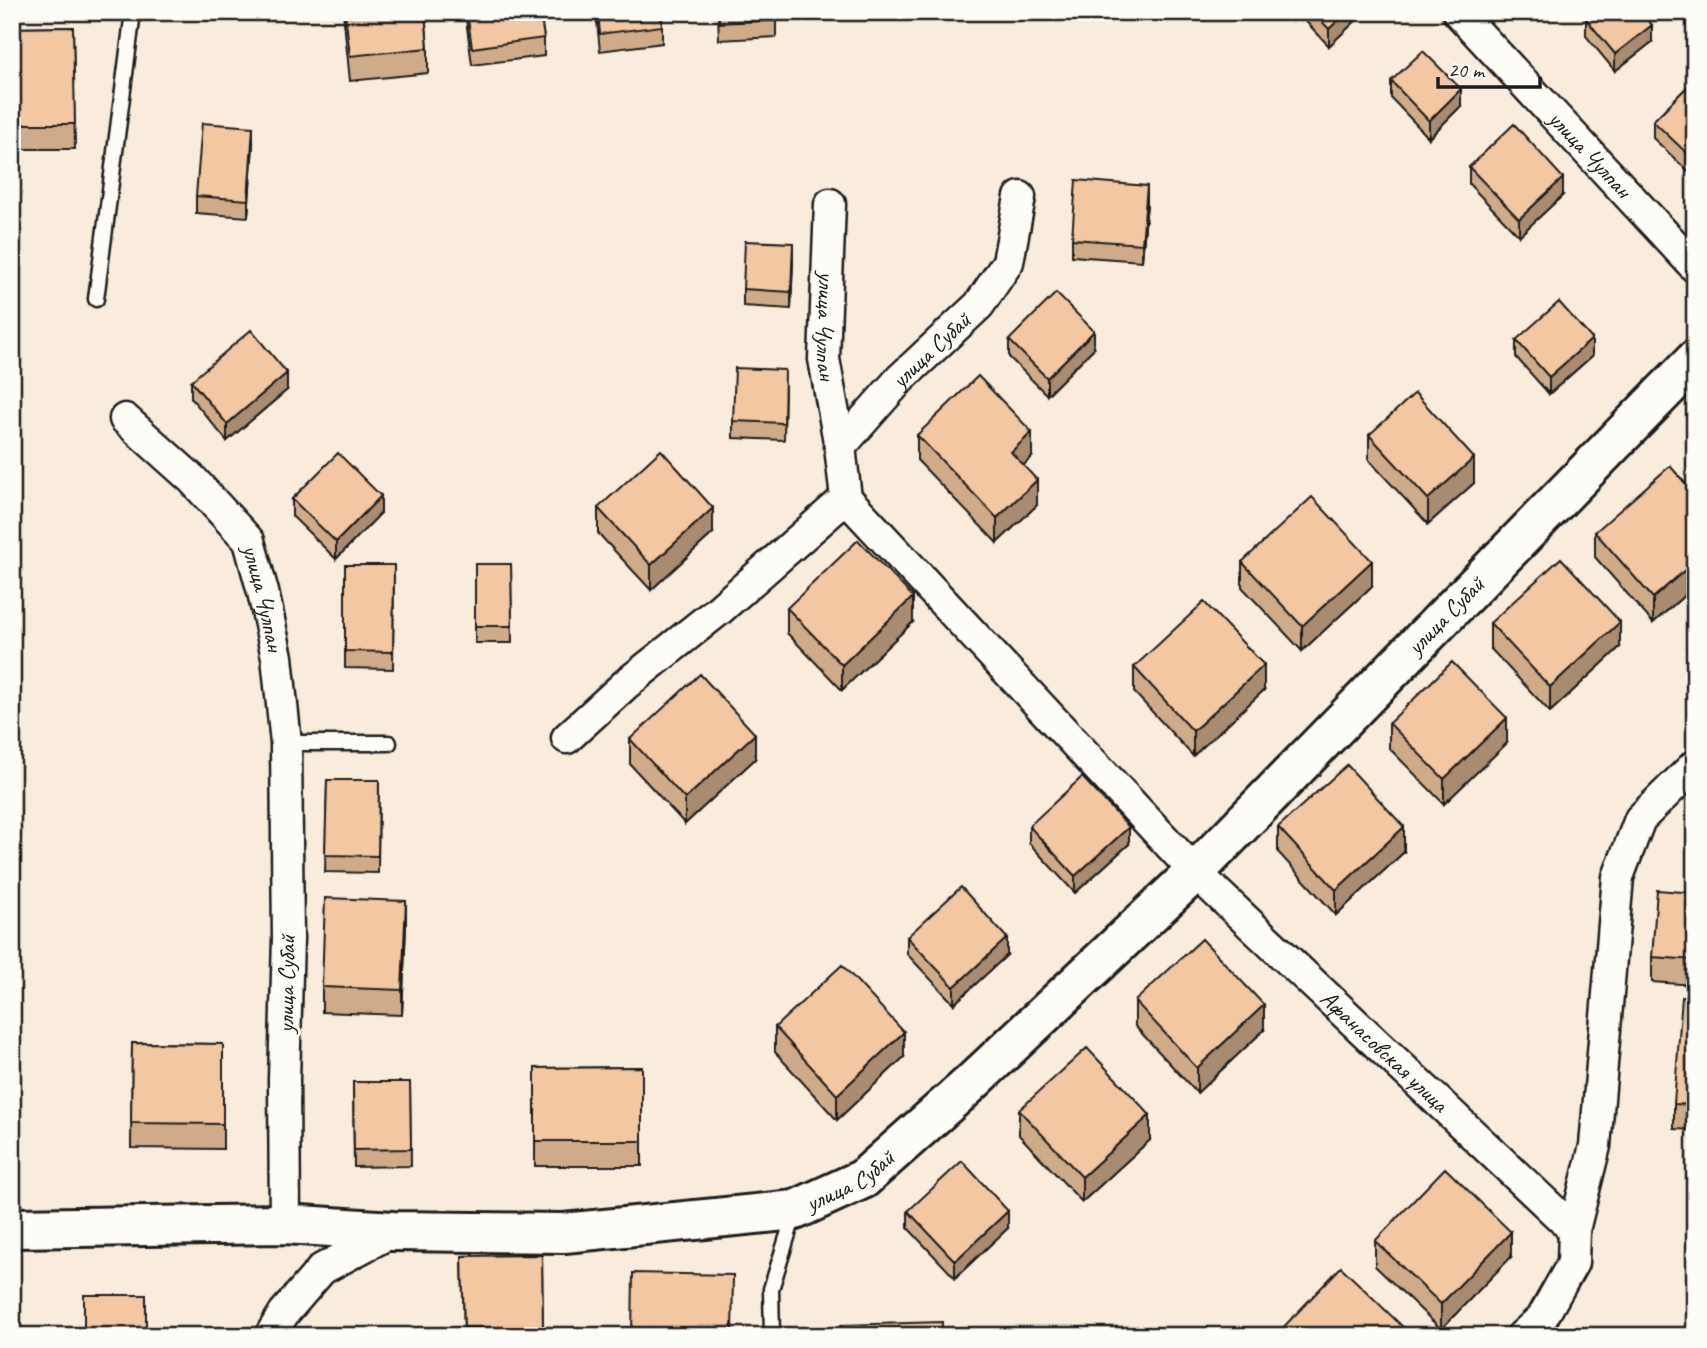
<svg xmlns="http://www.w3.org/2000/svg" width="1707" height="1348" font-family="Caveat,sans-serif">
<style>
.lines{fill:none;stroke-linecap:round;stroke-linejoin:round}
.lane-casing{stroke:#1c1c1c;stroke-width:19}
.street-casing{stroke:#1c1c1c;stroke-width:35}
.secondary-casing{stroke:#1c1c1c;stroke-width:44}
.lane{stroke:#fdfcf7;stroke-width:14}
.street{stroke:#fdfcf7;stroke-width:30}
.secondary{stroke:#fdfcf7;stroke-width:38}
.wall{fill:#d0ab8a;stroke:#1c1c1c;stroke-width:2}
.shaded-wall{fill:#a98b71;stroke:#1c1c1c;stroke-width:2}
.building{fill:#f2c7a1;stroke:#1c1c1c;stroke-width:2}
.labels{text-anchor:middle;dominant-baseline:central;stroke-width:6;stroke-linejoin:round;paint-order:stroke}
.street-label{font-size:24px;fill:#1c1c1c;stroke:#fdfcf7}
</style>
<rect width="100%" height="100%" fill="#faecdd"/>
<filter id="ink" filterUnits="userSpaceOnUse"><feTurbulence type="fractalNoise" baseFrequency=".0143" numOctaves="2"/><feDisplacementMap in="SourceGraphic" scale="14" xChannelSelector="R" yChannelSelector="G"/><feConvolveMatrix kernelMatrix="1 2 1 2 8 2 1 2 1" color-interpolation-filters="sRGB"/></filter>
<g filter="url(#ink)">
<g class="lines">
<defs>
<path id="lane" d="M96,299L133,12
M286,743H389
M772,1336L771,1289L795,1212"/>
<g id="street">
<path id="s1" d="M1458,12L1695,267"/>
<path id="s2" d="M830,204L824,359L840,447L846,498L1195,872L1574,1230L1595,1146L1618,877L1640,819L1695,765"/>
<path id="s3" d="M125,419L192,479L249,541L263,592L277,657L286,743L288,939L284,1079L285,1224"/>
<path id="s4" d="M840,447L900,379L979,305L1008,262L1020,197"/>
<path d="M567,738L626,684L719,610L846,498"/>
<path d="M270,1336L284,1313L322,1269L393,1231"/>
<path d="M1522,1336L1542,1318L1573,1263L1574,1230"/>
</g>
<g id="secondary">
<path id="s5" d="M12,1228L285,1224L393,1231L564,1233L795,1210L863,1179L969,1085L1195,872L1695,360"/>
</g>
</defs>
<!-- lane casing -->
<use href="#lane" class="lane-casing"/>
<!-- street casing -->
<use href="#street" class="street-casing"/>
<!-- secondary casing -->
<use href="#secondary" class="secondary-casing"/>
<!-- lane -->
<use href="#lane" class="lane"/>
<!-- street -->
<use href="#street" class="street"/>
<!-- secondary -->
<use href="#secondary" class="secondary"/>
</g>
<!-- wall -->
<path class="wall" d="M343,12H425L428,48V73L350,81Z
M465,12H540L544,38V56L472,65Z
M596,12H661L662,26V43L600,51Z
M718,12H776V37L719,40Z
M1297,12H1365L1329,46Z
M1586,19L1652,42L1615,71L1586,36Z
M73,27L75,149H12V28Z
M1695,79V178L1653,138V121Z
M1391,81L1461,106L1429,138L1391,98Z
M253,144L248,217L196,213V196Z
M1469,167L1563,195L1519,236L1469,184Z
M1147,203L1142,261L1072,256V239Z
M793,260L791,309L743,306V289Z
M1009,340L1094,348L1047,395L1009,357Z
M1516,340L1592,356L1549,394L1516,357Z
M191,381L287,390L227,441L191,398Z
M785,387L784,440L733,438V421Z
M917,435L1032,457L1023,465L1037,505L997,543L917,460Z
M1369,435L1474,483L1428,524L1369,460Z
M1695,494V586L1653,623L1595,557V532Z
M292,499L381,513L336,559L292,516Z
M598,508L713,533L651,590L598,533Z
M1242,562L1372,586L1302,651L1242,587Z
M475,564H511L512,643H475Z
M345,565H394L393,669L345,668Z
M787,608L913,622L842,690L787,633Z
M1490,623L1620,647L1550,712L1490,648Z
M1134,667L1264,690L1193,756L1134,692Z
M1389,723L1507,743L1444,804L1389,748Z
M630,739L755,759L685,824L630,764Z
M327,780H379L378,873L325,872Z
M1029,826L1129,844L1075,893L1029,843Z
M1278,827L1404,852L1336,915L1278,852Z
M1695,893V985L1652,982V957Z
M406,926L402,1015L322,1012V987Z
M907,937L1007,955L954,1004L907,954Z
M1695,998V1130L1674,1129V1104Z
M1135,1001L1264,1030L1197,1093L1135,1026Z
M775,1027L904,1057L837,1120L775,1052Z
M132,1043L223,1044V1149L131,1148Z
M642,1067V1166H535V1068Z
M353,1082H410L411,1166L354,1167Z
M1019,1110L1150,1140L1082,1202L1019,1135Z
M908,1211L1008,1228L955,1278L908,1228Z
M1375,1241L1511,1257L1441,1329L1375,1266Z
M542,1255L543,1336H464L462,1256Z"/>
<!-- shaded-wall -->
<path class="shaded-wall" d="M1347,12H1365L1329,46V29Z
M1652,25V42L1615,71V54Z
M1461,89V106L1429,138V121Z
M253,127V144L248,217V200Z
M1563,178V195L1519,236V219Z
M1147,186V203L1142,261V244Z
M793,243V260L791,309V292Z
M1094,331V348L1047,395V378Z
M1592,339V356L1549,394V377Z
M287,373V390L227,441V424Z
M1032,432V457L1011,477V452Z
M1474,458V483L1428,524V499Z
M1037,480V505L997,543V518Z
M381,496V513L336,559V542Z
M713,508V533L651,590V565Z
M1372,561V586L1302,651V626Z
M1695,561V586L1653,623V598Z
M913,597V622L842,690V665Z
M1620,622V647L1550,712V687Z
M1264,665V690L1193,756V731Z
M1507,718V743L1444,804V779Z
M755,734V759L685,824V799Z
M1129,827V844L1075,893V876Z
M1404,827V852L1336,915V890Z
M406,901V926L402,1015V990Z
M1007,938V955L954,1004V987Z
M1264,1005V1030L1197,1093V1068Z
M904,1032V1057L837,1120V1095Z
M1150,1115V1140L1082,1202V1177Z
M1008,1211V1228L955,1278V1261Z
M1511,1232V1257L1441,1329V1304Z
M1404,1328V1336H1397Z"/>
<!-- building -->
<path class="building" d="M345,12H425L428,48L350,56Z
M467,12H540L544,38L472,48Z
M598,12H661L662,26L600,34Z
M719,12H776V20L719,23Z
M1313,12H1347L1329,29Z
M1595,12H1641L1652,25L1615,54L1586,19Z
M73,27L75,124H12V28Z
M1423,51L1461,89L1429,121L1391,81Z
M1695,79V161L1653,121Z
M202,123L253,127L248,200L196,196Z
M1514,124L1563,178L1519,219L1469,167Z
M1076,180L1147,186L1142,244L1072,239Z
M745,241L793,243L791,292L743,289Z
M1056,293L1094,331L1047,378L1009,340Z
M1559,302L1592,339L1549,377L1516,340Z
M251,330L287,373L227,424L191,381Z
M735,368L785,370L784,423L733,421Z
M978,376L1032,432L1011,452L1037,480L997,518L917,435Z
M1415,393L1474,458L1428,499L1369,435Z
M661,450L713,508L651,565L598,508Z
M338,453L381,496L336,542L292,499Z
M1670,466L1695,494V561L1653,598L1595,532Z
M1312,497L1372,561L1302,626L1242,562Z
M858,540L913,597L842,665L787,608Z
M1561,558L1620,622L1550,687L1490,623Z
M475,564H511L512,626H475Z
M345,565H394L393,652L345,651Z
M1204,602L1264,665L1193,731L1134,667Z
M1452,662L1507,718L1444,779L1389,723Z
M700,674L755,734L685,799L630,739Z
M1347,765L1404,827L1336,890L1278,827Z
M1082,777L1129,827L1075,876L1029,826Z
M327,780H379L378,856L325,855Z
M961,887L1007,938L954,987L907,937Z
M1657,890L1695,893V960L1652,957Z
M325,898L406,901L402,990L322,987Z
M1202,939L1264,1005L1197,1068L1135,1001Z
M842,965L904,1032L837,1095L775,1027Z
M1682,997L1695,998V1105L1674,1104Z
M132,1043L223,1044V1124L131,1123Z
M1087,1048L1150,1115L1082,1177L1019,1110Z
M642,1067V1141H535V1068Z
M353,1082H410L411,1149L354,1150Z
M962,1161L1008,1211L955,1261L908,1211Z
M1445,1168L1511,1232L1441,1304L1375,1241Z
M542,1255L543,1327L464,1328L462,1256Z
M1341,1267L1404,1328L1397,1336H1275Z
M633,1273L733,1275L732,1336H632Z
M84,1295H146V1336H84Z
M942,1322V1336H841V1325Z
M1695,1328V1336H1687Z"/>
</g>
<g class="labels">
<!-- street labels -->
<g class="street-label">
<text stroke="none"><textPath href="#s1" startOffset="194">улица Чулпан</textPath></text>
<text stroke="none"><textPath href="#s2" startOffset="122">улица Чулпан</textPath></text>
<text stroke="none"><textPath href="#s4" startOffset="133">улица Субай</textPath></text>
<text stroke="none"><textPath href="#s3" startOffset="233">улица Чулпан</textPath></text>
<text stroke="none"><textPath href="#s5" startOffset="1670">улица Субай</textPath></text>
<text transform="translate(286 984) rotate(-89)">улица Субай</text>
<text stroke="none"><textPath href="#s2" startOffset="1068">Афанасовская улица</textPath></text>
<text stroke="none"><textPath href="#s5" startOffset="847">улица Субай</textPath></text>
</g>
</g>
<!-- margin -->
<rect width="1707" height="1348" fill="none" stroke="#fdfcf7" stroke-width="42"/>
<rect x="21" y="21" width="1665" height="1306" fill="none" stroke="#1c1c1c" stroke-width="2.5" filter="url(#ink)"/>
<!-- scale -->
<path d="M1438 77v10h102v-10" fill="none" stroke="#1c1c1c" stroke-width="3.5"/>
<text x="1448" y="77" font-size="21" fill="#1c1c1c" stroke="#fdfcf7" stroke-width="5" paint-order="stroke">20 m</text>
</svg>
